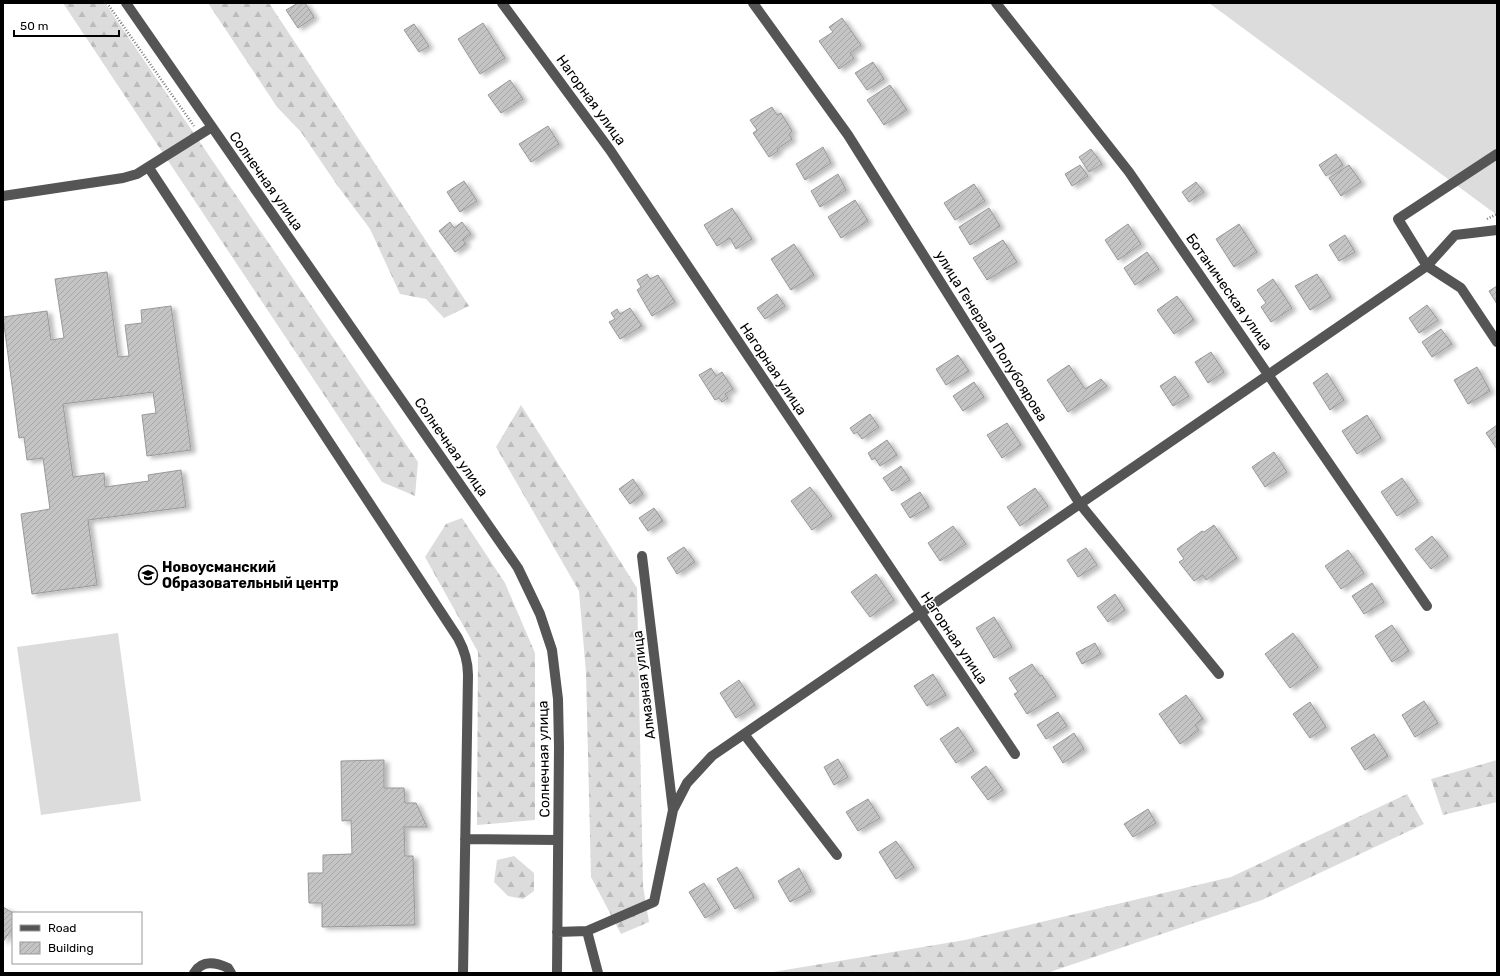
<svg xmlns="http://www.w3.org/2000/svg" width="1500" height="976" font-family="Rubik,sans-serif">
<style>
.grass{fill:#dcdcdc}
.forest{fill:url(#forest-firs)}
.building{fill:url(#building-hatch);stroke:#999;filter:url(#shadow)}
.lines{fill:none;stroke-linecap:round;stroke-linejoin:round}
.path{stroke:#777;stroke-width:2.5;stroke-dasharray:1 2;stroke-linecap:butt}
.minor{stroke:#555;stroke-width:10}
.labels{text-anchor:middle;dominant-baseline:central;stroke-width:3;stroke-linejoin:round;paint-order:stroke}
.street-label{font-size:14px;fill:#000;stroke:#fff}
.poi-label{font-size:14px;font-weight:bold;fill:#000;stroke:#fff;text-anchor:start}
</style>
<defs>
<pattern id="forest-firs" width="22" height="20" patternUnits="userSpaceOnUse"><rect width="22" height="20" fill="#dcdcdc"/><path d="M5 1l3.5 6h-7zM16 11l3.5 6h-7z" fill="#bbb"/></pattern>
<pattern id="building-hatch" width="6" height="6" patternUnits="userSpaceOnUse"><rect width="6" height="6" fill="#c4c4c4"/><path d="M-1 1l2-2M0 6l6-6M5 7l2-2" fill="none" stroke="#a7a7a7"/></pattern>
<filter id="shadow"><feDropShadow dx="4.5" dy="2.5" stdDeviation="2" flood-color="#0004"/></filter>
</defs>
<rect width="100%" height="100%" fill="#fff"/>
<!-- grass -->
<path class="grass" d="M1209,3H1497V215Z
M118,633L141,801L41,815L17,647Z"/>
<!-- forest -->
<path class="forest" d="M63,3H105L418,462L415,496L382,482Z
M208,3H269L469,306L444,318L426,299L400,294L370,229L337,185L301,132L277,107Z
M521,405L637,588L643,886L649,922L621,934L591,877L586,673L579,591L496,447Z
M462,518L505,583L535,653V820L477,825L478,652L425,557L446,524Z
M1497,760V802L1443,815L1431,779Z
M1407,794L1424,824L1262,900L1047,973H767L965,940L1231,877Z
M514,856L534,873V891L523,899L508,896L494,882L497,860Z"/>
<!-- building -->
<path class="building" d="M298,3H305L314,17L298,28L286,10Z
M842,18L861,45L850,53L854,58L839,69L819,41L833,32L829,27Z
M483,23L505,58L480,74L458,39Z
M414,24L429,46L419,52L404,30Z
M873,62L884,79L867,90L855,73Z
M510,80L523,99L501,113L488,95Z
M890,85L907,110L884,125L867,100Z
M772,107L777,115L781,113L792,131L789,134L792,139L777,149L778,151L769,157L753,133L757,130L750,120Z
M548,126L559,144L531,162L519,144Z
M823,147L831,163L805,180L796,164Z
M1091,149L1102,164L1089,172L1079,157Z
M1336,154L1343,165L1326,176L1319,165Z
M1080,165L1088,176L1072,186L1065,174Z
M1349,165L1361,182L1341,196L1329,178Z
M838,174L846,190L820,207L811,191Z
M464,181L477,201L460,212L447,192Z
M1196,182L1204,192L1189,202L1182,192Z
M974,184L985,201L955,220L944,203Z
M855,200L868,221L841,238L828,217Z
M732,208L752,239L736,249L730,238L717,246L704,225Z
M989,208L1000,226L970,245L959,227Z
M450,222L454,228L462,222L471,234L463,240L466,244L455,252L439,231Z
M1128,224L1141,244L1118,260L1105,240Z
M1239,224L1257,252L1234,267L1216,239Z
M1345,235L1355,252L1339,261L1329,245Z
M1003,240L1017,262L987,280L973,258Z
M794,244L814,275L791,290L771,259Z
M1147,252L1159,269L1135,285L1124,268Z
M107,272L118,357L129,356L125,325L142,323L141,310L171,306L191,450L147,456L142,415L156,413L153,392L63,404L73,477L104,473L105,487L149,481L148,475L181,470L186,507L88,520L97,585L32,594L21,514L50,509L43,458L27,460L24,437L19,438L3,317L47,311L51,340L64,338L55,279Z
M647,274L650,279L658,275L675,302L652,316L637,290L641,287L637,280Z
M1317,274L1331,297L1310,310L1295,286Z
M1273,279L1292,308L1271,322L1261,307L1266,303L1257,290Z
M1497,286V304L1489,291Z
M777,294L785,306L765,319L757,308Z
M1177,296L1194,320L1174,334L1157,310Z
M1427,305L1438,320L1419,333L1409,318Z
M630,308L642,326L620,339L609,322L615,319L611,313L617,309L620,314Z
M1441,329L1452,344L1432,357L1422,342Z
M1211,352L1224,372L1208,383L1195,362Z
M958,355L969,371L946,385L936,369Z
M1069,365L1085,389L1101,379L1107,386L1068,412L1047,380Z
M1477,367L1490,391L1468,404L1454,380Z
M711,368L716,376L722,372L733,389L725,394L728,398L722,402L719,398L715,400L699,375Z
M1327,373L1344,400L1330,410L1313,383Z
M1175,376L1189,396L1173,406L1160,386Z
M974,382L984,397L963,411L953,396Z
M870,414L879,427L862,439L857,432L854,434L850,428Z
M1367,415L1381,438L1357,454L1342,431Z
M1007,423L1021,445L1002,458L987,435Z
M1497,425V449L1486,433Z
M887,440L897,455L880,466L875,458L872,460L868,453Z
M1274,452L1287,472L1265,487L1252,467Z
M901,466L910,480L892,491L883,478Z
M1402,478L1418,502L1397,516L1381,492Z
M633,479L643,494L630,504L619,489Z
M810,487L832,516L812,530L791,501Z
M1035,488L1048,506L1020,526L1007,507Z
M920,492L929,507L910,518L901,504Z
M654,508L663,521L648,531L639,518Z
M1214,525L1237,558L1206,580L1203,575L1194,581L1179,562L1184,559L1177,549L1202,531L1204,532Z
M953,526L966,544L940,561L928,543Z
M1432,536L1448,556L1431,569L1415,549Z
M684,547L695,562L677,574L667,558Z
M1086,548L1097,565L1078,577L1067,560Z
M1348,550L1364,573L1341,589L1325,566Z
M876,574L894,600L870,617L851,592Z
M1372,583L1384,602L1364,614L1352,596Z
M1115,594L1125,610L1108,622L1097,607Z
M994,617L1012,647L994,658L976,628Z
M1392,625L1409,651L1392,662L1375,636Z
M1293,633L1318,667L1290,688L1265,654Z
M1095,643L1101,654L1082,664L1076,653Z
M1032,664L1040,676L1042,675L1056,696L1027,714L1014,694L1018,692L1009,678Z
M933,674L946,695L927,706L914,686Z
M739,680L755,705L736,718L720,693Z
M1186,695L1203,719L1195,725L1199,730L1180,744L1159,714Z
M1424,701L1438,723L1415,737L1402,715Z
M1310,702L1326,727L1310,738L1293,714Z
M1058,712L1067,726L1046,739L1037,725Z
M958,727L974,751L956,763L940,739Z
M1074,733L1084,749L1063,763L1053,747Z
M1374,734L1388,756L1365,770L1351,748Z
M838,759L848,777L834,785L824,767Z
M384,760V788H404L405,803H416L427,827H404L405,856H413L415,925L322,927V903H309L308,873H323V855L352,854L351,820L342,821L341,761Z
M986,766L1003,790L988,800L971,777Z
M868,799L880,818L858,831L846,812Z
M1148,809L1156,823L1133,837L1124,824Z
M896,841L914,867L896,879L879,852Z
M737,867L754,897L735,909L717,879Z
M799,868L811,891L790,902L778,881Z
M704,883L720,909L705,918L689,892Z
M3,907L13,913V927L3,942Z"/>
<g class="lines">
<!-- path -->
<path class="path" d="M107,3L194,126
M1487,219L1497,214"/>
<!-- minor -->
<path class="minor" d="M126,3L518,568L540,614L552,650L558,699L559,747L557,973
M502,3L610,150L1015,754
M753,3L848,135L1080,504L1219,674
M996,3L1129,172L1427,606
M149,168L458,638C465,651 468,661 468,675L463,973
M3,196L123,178L137,174L212,127
M1497,230L1455,235L1427,266L1461,288L1497,342
M642,556L673,810
M744,734L837,855
M465,839L558,840
M587,931L654,902L673,810L687,783L712,756L1427,266L1398,219L1497,154
M557,932L587,931L598,973
M194,973C202,960 215,962 228,968L231,973"/>
</g>
<!-- icons -->
<defs>
<symbol id="school-ring" viewBox="-11 -11 22 22"><circle r="9.5" fill="#fff" stroke="#000" stroke-width="1.5"/><path d="M0-5L7-2L0 1L-7-2ZM-4 1L0 2.5L4 1V4Q0 6-4 4Z" fill="#000"/></symbol>
</defs>
<g fill-rule="evenodd">
<use href="#school-ring" x="137" y="564" width="22" height="22"/>
</g>
<g class="labels">
<!-- street labels -->
<g class="street-label">
<text transform="translate(591 100) rotate(54)">Нагорная улица</text>
<text transform="translate(266 181) rotate(55)">Солнечная улица</text>
<text transform="translate(1229 292) rotate(55)">Ботаническая улица</text>
<text transform="translate(991 336) rotate(58)">улица Генерала Полубоярова</text>
<text transform="translate(773 369) rotate(56)">Нагорная улица</text>
<text transform="translate(451 447) rotate(55)">Солнечная улица</text>
<text transform="translate(954 638) rotate(56)">Нагорная улица</text>
<text transform="translate(644 685) rotate(-97)">Алмазная улица</text>
<text transform="translate(544 759) rotate(-91)">Солнечная улица</text>
</g>
<!-- poi labels -->
<g class="poi-label">
<text x="162" y="567">Новоусманский<tspan x="162" dy="16">Образовательный центр</tspan></text>
</g>
</g>
<!-- border -->
<rect width="1500" height="976" fill="none" stroke="#000000" stroke-width="8"/>
<!-- legend -->
<rect x="12" y="912" width="130" height="52" fill="#ffffff" stroke="#999999"/>
<rect x="20" y="925" width="20" height="6" fill="#555555" stroke="#999999"/>
<text x="48" y="932" font-size="12" fill="#000000">Road</text>
<rect x="20" y="942" width="20" height="12" fill="url(#building-hatch)" stroke="#999999"/>
<text x="48" y="952" font-size="12" fill="#000000">Building</text>
<!-- scale -->
<path d="M14 30v6h105v-6" fill="none" stroke="#000000" stroke-width="2"/>
<text x="20" y="30" font-size="12" fill="#000000" stroke="#ffffff" stroke-width="3" paint-order="stroke">50 m</text>
</svg>
